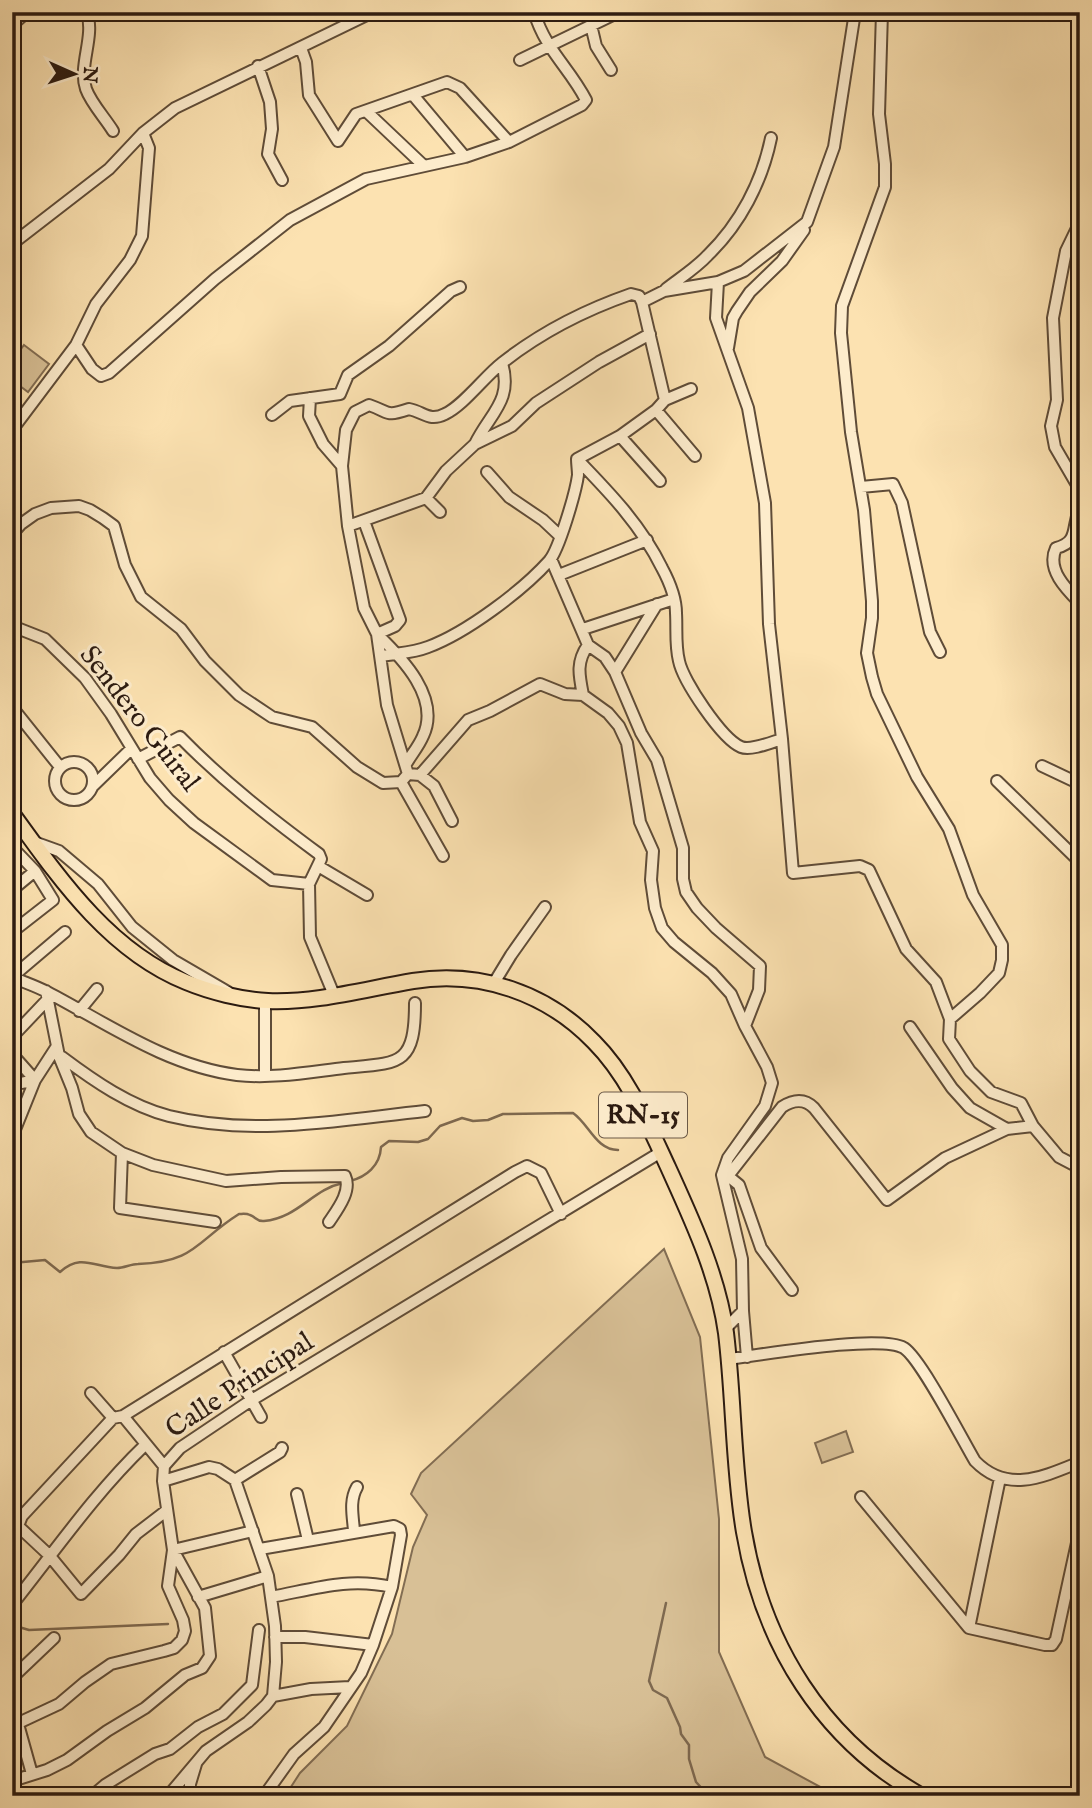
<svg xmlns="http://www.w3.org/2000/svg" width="1092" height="1808" font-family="'IM FELL English',serif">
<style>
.green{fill:#d8c096;stroke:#826d53;stroke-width:2}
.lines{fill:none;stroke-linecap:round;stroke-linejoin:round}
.stream{stroke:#7e6950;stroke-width:2.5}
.minor-casing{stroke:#5f4c38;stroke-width:14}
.major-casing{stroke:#2b1a10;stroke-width:18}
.minor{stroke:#fdeccc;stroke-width:10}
.major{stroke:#fce2b1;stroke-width:14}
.labels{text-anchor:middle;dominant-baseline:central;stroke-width:6;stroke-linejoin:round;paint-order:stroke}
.shield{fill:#fdeccc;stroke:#6a5948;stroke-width:2}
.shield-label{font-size:26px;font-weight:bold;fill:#2b1a10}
.street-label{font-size:28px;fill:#2b1a10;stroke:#fdeccc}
</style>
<rect width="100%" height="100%" fill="#fce2b1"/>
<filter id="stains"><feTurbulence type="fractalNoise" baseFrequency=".00286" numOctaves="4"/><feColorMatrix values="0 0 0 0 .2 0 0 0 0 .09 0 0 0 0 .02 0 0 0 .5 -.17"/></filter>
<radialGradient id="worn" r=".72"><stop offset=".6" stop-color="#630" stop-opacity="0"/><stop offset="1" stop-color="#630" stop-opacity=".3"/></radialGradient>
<!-- green -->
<path class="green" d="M24,345L49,364L28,392L12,380V361Z
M664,1249L700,1337L719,1519V1652L765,1757L837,1796H285L300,1773L347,1726L392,1634L413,1547L427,1515L411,1494L421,1473Z
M846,1431L853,1452L822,1463L815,1443Z"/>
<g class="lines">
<!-- stream -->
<path class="stream" d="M350,1181C366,1177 380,1166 381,1147L389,1141L418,1142L428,1139L440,1126L462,1118L473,1121L488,1120L503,1114L573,1113C589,1124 596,1150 618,1150
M12,1263L45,1260L60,1272C81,1253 94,1267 117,1268C124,1268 131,1264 138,1264C196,1262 196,1241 239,1214C242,1214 246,1213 250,1215C256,1217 257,1222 264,1221C298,1218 313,1189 343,1183
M666,1603L649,1681L653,1690L667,1698L680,1727L681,1734L689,1745V1759L696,1782L709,1796
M12,1625L29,1630L168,1624"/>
<defs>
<path id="minor" d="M87,12C95,38 78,65 86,89C91,103 105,118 113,131
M882,12L879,114L885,164V187L842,306L841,333L851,432L864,510L872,601V618L867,653L872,677L877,694L917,777L949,829L973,895L1002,945V960L999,973L980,993L950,1019
M12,25L27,12
M591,25L596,46L611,70
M301,48L306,62L309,95L338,141L356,114L447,82L460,88L509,142
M520,60L619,12
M258,66L270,102L272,129L268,154L282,180
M413,95L465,157
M366,111L423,165
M1080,222L1066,251L1053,318L1057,400L1051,426L1055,447L1080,490
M12,244L109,169L143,133L175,108L373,12
M718,282L716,318L748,408L765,503L769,624L782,739L793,873L860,866L869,870L906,949L936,982L950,1019L949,1039L970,1071L991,1092L1021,1103L1033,1126L1059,1157L1080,1168
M666,289C680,278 696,268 708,255C740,224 762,182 771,138
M642,302L664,291L718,282L744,271L807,222L834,147L855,12
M76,345L92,369L101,376L109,373L215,279L290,220L366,179L465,157L509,142L582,105L586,100C569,67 546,51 534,12
M728,348L733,318L737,311L750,292L782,261L804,230
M310,398L309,416L323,444L342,466
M656,410L695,456
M272,415L290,401L340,394L348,375L389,346L451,291L460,287
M12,430L76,345L96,304L130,260L142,236L149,148L143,133
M620,436L660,481
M475,444C490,413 513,401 502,363
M577,459C609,492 641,525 662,568C669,581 676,598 676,613C677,630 675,645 679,661C683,681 722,739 741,747C751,751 772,742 782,739
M487,472L509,497L543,520L560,536
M861,487L893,484L902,503L930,632L940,652
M426,498L440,512
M1080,508C1071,526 1080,542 1056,548C1046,569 1066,589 1080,603
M364,521L400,620L395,626L377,634C402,658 441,698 423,736C419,746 411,755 406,764
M348,526L426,498L446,471L475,444L512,426L536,403L599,362L650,334
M12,534L21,524L35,514L51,508L79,506L90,510L103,518L114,526L125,565L141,597L181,629L205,661L239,695L272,717L312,727L357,767L383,783L401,782L408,774L420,775L468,720L490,711L540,684L565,694L583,695L608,713L619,726L627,743L640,822L653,851L651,880L655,908L662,928L674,942L712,973L731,994L745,1026L767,1067L772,1083L765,1106L728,1158L722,1175L742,1259L743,1311L725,1329
M551,559L588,645C576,662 579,675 583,695
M559,575L647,540
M12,626L45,639L85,678L111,714L150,778L169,800L194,823L272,880L309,884
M583,629L674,599
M588,645L605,657L615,672L641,733L657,760L683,848V879L686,892L697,908L716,928L760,966L759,990L745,1026
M381,656C397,653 413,653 428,647C466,633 522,591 549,561C559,550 576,491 578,475C578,470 577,464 577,459L620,436L656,410L665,400L691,389
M615,672L657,604
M12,707L60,767
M138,759L180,737C223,781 269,817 319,854L321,859L309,884L310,937L334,995
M55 781a19 19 0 1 1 38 0a19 19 0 1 1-38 0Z
M1042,766L1080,784
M408,774L387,705L377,634L364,608L348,526L342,466L346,430L355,412L369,405C392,413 384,417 409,409C424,412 429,422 445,414C463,406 485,376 502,363C540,333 585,310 631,294L639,296L642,302L665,400
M420,775L434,786L452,821
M997,781L1080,862
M401,782L443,856
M93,786L131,749
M34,842L59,851L98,884L132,927L173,960L228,992
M12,847L35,871L53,900L12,932
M318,866L367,895
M12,890L35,871
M65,932L12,977C23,982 36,986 47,992C108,1024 167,1066 237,1075C272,1079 310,1072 344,1068C400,1063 415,1066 415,1003
M494,983L511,955L545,907
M46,991L59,1056L72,1088L79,1114L91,1132L122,1153L153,1165L226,1181L281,1177L345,1176C352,1191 337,1210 329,1222
M265,1001V1075
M79,1011L97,989
M910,1027L952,1088L970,1108L1007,1129
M12,1037L48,999
M12,1054L35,1080L12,1085
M62,1057C94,1081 130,1106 169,1116C254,1137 340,1120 425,1111
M12,1137L35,1080L57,1046
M122,1153L120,1208L215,1222
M722,1175L728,1176L739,1185L761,1248L792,1290
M728,1176L782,1107C793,1100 804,1098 814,1108L887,1200L945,1158L1007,1129L1033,1126
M743,1311L747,1357
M224,1352L261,1417
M728,1359C761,1355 880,1334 904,1348C921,1359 962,1439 975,1461C1007,1494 1043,1477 1080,1462
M91,1393L113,1418L123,1416L164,1466
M123,1416L515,1172L527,1166L541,1173L561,1214
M235,1480L280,1452L282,1448
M163,1481L209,1467L218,1469L235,1480L268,1576L275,1626L276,1662L273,1696L266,1705L248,1722L206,1751L168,1796
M297,1494L308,1540
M861,1497L969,1628L1045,1645H1052L1056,1639L1080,1529
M18,1526L49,1555L81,1594L119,1555L136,1534L166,1511
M354,1531C353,1516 349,1501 357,1487
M12,1532L18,1526L22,1516L113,1418
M260,1549L394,1526L400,1529L401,1535L392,1587L373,1645L361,1673L324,1727L294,1754L264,1796
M198,1597L268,1576
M271,1597C314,1589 348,1577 392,1587
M12,1605C55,1551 95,1493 145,1445
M969,1628L1000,1478
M275,1637H305L373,1645
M12,1678L54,1638
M273,1696L311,1689L350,1687
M14,1721L18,1724L32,1774
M12,1726L59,1704L85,1682L111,1664L164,1651L174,1648L182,1640L185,1631L183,1620L168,1586L173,1550L163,1481L164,1466L180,1448L250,1401L661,1152
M12,1781L47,1770L67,1760L107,1731L145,1708L185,1675L202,1668L210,1656L205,1608L173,1550L253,1531
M92,1796L105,1785L155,1754L170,1749L198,1727L223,1714L252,1685L259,1630
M190,1796V1784L196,1764"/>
<path id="major" d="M12,813C59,878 109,951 186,982C210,992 242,1000 268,1001C316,1003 365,989 413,981C480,970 547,993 594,1042C628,1076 648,1124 668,1167C692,1220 718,1275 726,1333C734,1398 733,1468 744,1532C763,1644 822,1740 922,1796"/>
</defs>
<!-- minor casing -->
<use href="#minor" class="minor-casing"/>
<!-- major casing -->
<use href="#major" class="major-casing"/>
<!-- minor -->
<use href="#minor" class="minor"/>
<!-- major -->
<use href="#major" class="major"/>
</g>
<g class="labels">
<!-- shield labels -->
<rect class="shield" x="599" y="1092.5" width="88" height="45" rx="5"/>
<g class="shield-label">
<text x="643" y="1115">RN-15</text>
</g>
<!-- street labels -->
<g class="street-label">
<text transform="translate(139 719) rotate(52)">Sendero Guiral</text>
<text transform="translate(240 1386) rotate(-33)">Calle Principal</text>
</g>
</g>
<!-- margin -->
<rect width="1092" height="1808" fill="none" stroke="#fce2b1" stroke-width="42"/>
<rect x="14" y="14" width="1064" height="1780" fill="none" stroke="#2b1a10" stroke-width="3.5"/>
<rect x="21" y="21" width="1050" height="1766" fill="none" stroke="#2b1a10" stroke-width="2"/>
<!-- north arrow -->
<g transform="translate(74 74) rotate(93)" stroke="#fdeccc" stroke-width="5" paint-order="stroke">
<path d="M0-5L12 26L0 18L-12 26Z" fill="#2b1a10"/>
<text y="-10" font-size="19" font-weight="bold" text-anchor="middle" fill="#2b1a10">N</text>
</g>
<rect width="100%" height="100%" filter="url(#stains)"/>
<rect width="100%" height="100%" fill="url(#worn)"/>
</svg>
